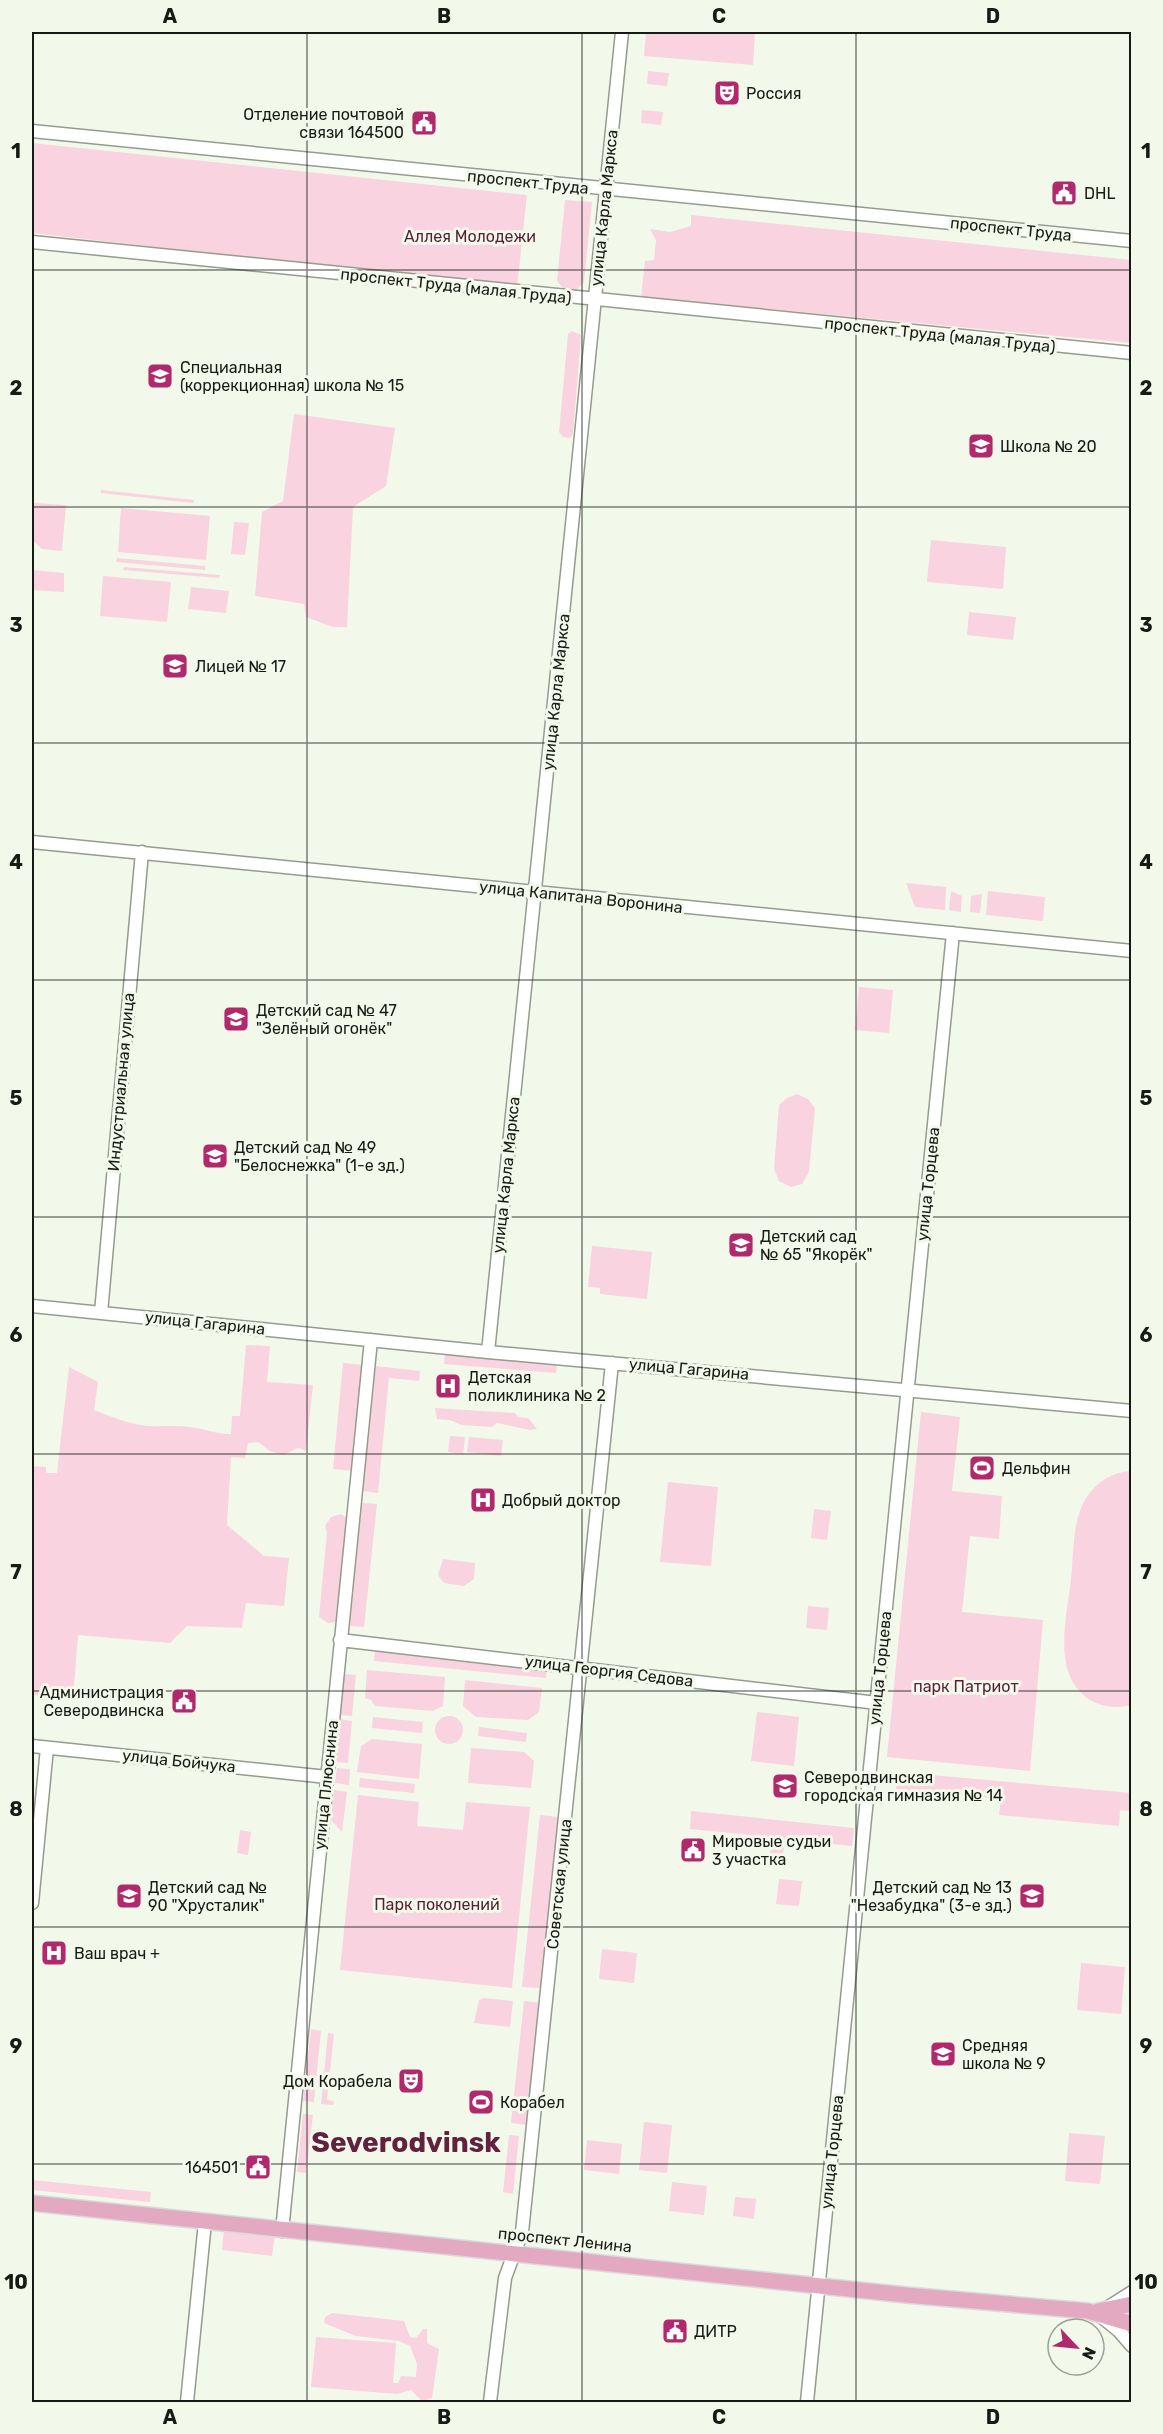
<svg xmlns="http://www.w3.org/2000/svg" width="1163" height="2434" font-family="Rubik,sans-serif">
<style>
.green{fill:#f9d3e0}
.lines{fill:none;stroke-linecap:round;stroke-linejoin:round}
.minor-casing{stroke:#959b8e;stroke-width:15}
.major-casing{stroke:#dadada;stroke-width:18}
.minor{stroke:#fff;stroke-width:12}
.major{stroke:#e3a9c1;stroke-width:15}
.grid{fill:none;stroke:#181a15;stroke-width:1.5;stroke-opacity:0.55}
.labels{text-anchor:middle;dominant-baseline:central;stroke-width:6;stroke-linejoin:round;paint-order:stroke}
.poi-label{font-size:16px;fill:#181a15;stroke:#f2f9ea;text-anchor:start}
.street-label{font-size:16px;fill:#181a15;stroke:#f2f9ea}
.park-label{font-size:16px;fill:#561e37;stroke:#f2f9ea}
.town-label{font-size:28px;font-weight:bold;fill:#62213e;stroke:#f2f9ea}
.neatline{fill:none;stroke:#181a15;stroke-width:2}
.grid-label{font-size:20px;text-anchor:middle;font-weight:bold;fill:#181a15}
</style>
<rect width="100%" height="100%" fill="#f2f9ea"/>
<!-- green -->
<path class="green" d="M646,32H755L753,65L644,56Z
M648,71L669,73L667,86L647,84Z
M642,110L663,112L661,125L641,123Z
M32,143L527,195L517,288L32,233Z
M565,200L592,202L584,282L575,292H566L557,281Z
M691,215L1131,260V343L641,297L645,261L654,260L656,240L650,229L670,232L691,226Z
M572,331L581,335L573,434L570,438L563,437L559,432L568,334Z
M294,414L395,428L386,486L353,507L347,627H333L306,617L304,604L255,596L262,512L283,501Z
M101,490L194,500L193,503L101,493Z
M34,503L66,505L62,551L42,549L32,540V504Z
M121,508L210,516L206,560L118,552Z
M234,522L249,523L245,555L231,554Z
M931,540L1006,547L1003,589L927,582Z
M117,558L205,566V570L116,562Z
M124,567L220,575L219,578L123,570Z
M32,570L64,573V592L32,590Z
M103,576L171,582L167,622L100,616Z
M191,587L229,591L226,613L188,609Z
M969,612L1016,617L1013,640L967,635Z
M906,883L946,887L945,910L915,907Z
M951,891L962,896L961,912L949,910Z
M988,891L1045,897L1043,921L986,915Z
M982,894L980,913L970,912L971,896Z
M859,987L893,990L889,1033L855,1030Z
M797,1094L808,1099L815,1108L809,1172L802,1184L791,1187L779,1181L774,1169L779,1105L787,1098Z
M592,1246L652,1252L647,1299L600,1294V1288L588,1287Z
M246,1345L270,1346L267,1382L313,1385L306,1451L298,1448L283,1455L270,1451L258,1442L248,1443L245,1458L231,1457L227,1525L264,1556L289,1558L284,1606L246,1603L242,1628L187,1626L170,1643L78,1635L73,1699L32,1695V1466L46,1467V1473H57L69,1367L98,1382L94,1410C112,1417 129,1424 148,1426C162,1427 176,1425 190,1427C206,1429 214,1434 231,1434L232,1416H240Z
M445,1351L472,1353L477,1358L557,1365L556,1373L444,1364Z
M343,1363L364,1365L355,1471L333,1469Z
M376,1366L420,1371L419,1381L389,1378L378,1493L363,1491Z
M435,1408L515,1413L518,1417L528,1418L537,1429L530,1430L497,1423L492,1427L461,1425L450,1420L437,1419Z
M921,1412L960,1417L952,1491L1002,1496L999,1539L970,1536L962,1612L1043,1620L1030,1771L887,1757Z
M450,1436L465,1437L463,1454L448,1452Z
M469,1437L503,1440L501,1456L467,1452Z
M1131,1471L1132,1705C1118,1708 1105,1708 1092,1701C1050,1677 1067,1618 1071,1578C1074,1553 1072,1520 1086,1498C1097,1481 1113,1472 1131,1471Z
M668,1482L718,1487L711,1566L660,1562Z
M362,1503L377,1504L364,1627L350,1626Z
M814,1509L831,1511L827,1540L811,1538Z
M341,1514L350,1520L340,1617L336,1622L328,1623L319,1617L327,1532L325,1526L331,1517Z
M443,1559L475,1563L474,1579L464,1586L444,1583L438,1575Z
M808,1606L829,1608L827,1630L806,1628Z
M375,1651L547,1667L546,1678L374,1661Z
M367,1670L445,1677L443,1706L433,1711L375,1706L371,1700L365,1698Z
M343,1674L356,1675L352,1716L339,1715Z
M465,1680L542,1688L539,1712L528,1720L476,1717L463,1706Z
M757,1712L799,1717L794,1766L751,1761Z
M435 1730a14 14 0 1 1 28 0a14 14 0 1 1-28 0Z
M373,1717L423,1722L422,1733L372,1728Z
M340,1719L352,1721L348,1763L335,1762Z
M479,1727L527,1733L526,1742L478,1736Z
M372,1739L422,1744L419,1779L357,1772L361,1746Z
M471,1748L524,1752L534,1761L531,1788L468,1783Z
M337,1768L350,1769L349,1785L335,1783Z
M898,1772L1131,1793V1811L1120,1810L1119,1826L999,1815L1001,1799L896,1789Z
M360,1778L415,1784L414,1793L359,1787Z
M334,1790L347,1792L342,1832L331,1820Z
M358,1795L419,1802L417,1826L463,1830L466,1802L530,1807L512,1988L340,1970Z
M691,1811L854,1828L852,1846L785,1839L782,1863L769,1861L772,1837L690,1829Z
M540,1815L558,1817L541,1988L522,1987Z
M240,1830L251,1832L248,1855L237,1853Z
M779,1879L802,1881L799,1906L776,1904Z
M602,1949L637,1953L634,1983L599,1979Z
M1081,1963L1125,1967L1121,2014L1077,2010Z
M484,1998L513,2001L510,2027L474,2023L479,2000Z
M524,2001L542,2003L529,2125L511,2123Z
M311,2029L321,2031L314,2102L303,2101Z
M328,2033L334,2034L327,2100L334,2101L333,2105L321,2104Z
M303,2114L313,2115L306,2173L297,2172Z
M644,2122L672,2125L667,2173L639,2170Z
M1069,2133L1105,2136L1100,2184L1065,2181Z
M509,2135L519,2136L513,2194L503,2192Z
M587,2140L622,2144L619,2174L584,2170Z
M32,2180L151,2192L150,2202L32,2190Z
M672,2182L707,2186L704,2215L669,2211Z
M735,2197L756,2199L754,2219L733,2216Z
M224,2229L275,2234L272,2256L222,2250Z
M332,2313L404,2321L410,2337L416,2338L423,2329H427V2343L439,2349L432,2398L422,2401L411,2390L397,2394L311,2387L316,2337L396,2343L393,2383H398L401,2376L416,2377L417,2364L410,2346L399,2341L356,2336L324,2323L325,2317Z"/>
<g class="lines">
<defs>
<path id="minor" d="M32,131L1132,241
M32,242L1132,353
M32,842L1132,951
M32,1306L488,1352L1132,1411
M101,1313L142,852
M488,1352L622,32
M340,1640L877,1703
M32,1746L327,1777
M32,1903L47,1748
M282,2231L371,1340
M1110,2306L1132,2292
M1103,2318L1119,2331L1132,2346
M187,2402L205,2222
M490,2402L505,2278L522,2232L612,1363
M807,2402L953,933"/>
<path id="major" d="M32,2203L906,2295L1088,2311L1132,2324
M1098,2311L1132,2304"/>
</defs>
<!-- minor casing -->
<use href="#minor" class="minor-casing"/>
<!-- major casing -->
<use href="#major" class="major-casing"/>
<!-- minor -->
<use href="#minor" class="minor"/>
<!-- major -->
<use href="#major" class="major"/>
</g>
<!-- grid -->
<path class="grid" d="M307,32V2402M582,32V2402M856,32V2402M32,270H1132M32,507H1132M32,743H1132M32,980H1132M32,1217H1132M32,1454H1132M32,1691H1132M32,1927H1132M32,2164H1132"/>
<!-- icons -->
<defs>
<symbol id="theatre-square" viewBox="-11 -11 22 22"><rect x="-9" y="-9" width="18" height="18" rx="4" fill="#b1296d" stroke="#f2f9ea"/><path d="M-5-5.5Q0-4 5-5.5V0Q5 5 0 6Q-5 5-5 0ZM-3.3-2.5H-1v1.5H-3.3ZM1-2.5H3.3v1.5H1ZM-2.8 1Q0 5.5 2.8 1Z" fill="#fff"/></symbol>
<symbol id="civic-square" viewBox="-11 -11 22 22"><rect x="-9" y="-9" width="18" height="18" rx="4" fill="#b1296d" stroke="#f2f9ea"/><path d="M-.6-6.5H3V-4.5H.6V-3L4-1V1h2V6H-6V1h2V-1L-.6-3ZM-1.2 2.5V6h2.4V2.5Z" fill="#fff"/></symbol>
<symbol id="school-square" viewBox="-11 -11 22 22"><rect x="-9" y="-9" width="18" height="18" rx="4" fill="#b1296d" stroke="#f2f9ea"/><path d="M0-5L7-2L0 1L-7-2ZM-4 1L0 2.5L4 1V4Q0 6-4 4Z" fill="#fff"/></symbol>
<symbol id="hospital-square" viewBox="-11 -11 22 22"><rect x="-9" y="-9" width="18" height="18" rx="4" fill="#b1296d" stroke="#f2f9ea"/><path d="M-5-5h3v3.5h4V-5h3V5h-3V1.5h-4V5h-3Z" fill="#fff"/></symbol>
<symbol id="stadium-square" viewBox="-11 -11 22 22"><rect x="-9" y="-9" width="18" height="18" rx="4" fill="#b1296d" stroke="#f2f9ea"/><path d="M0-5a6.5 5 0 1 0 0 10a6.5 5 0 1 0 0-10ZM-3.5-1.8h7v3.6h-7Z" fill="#fff"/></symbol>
</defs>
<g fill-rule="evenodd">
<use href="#theatre-square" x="712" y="78" width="30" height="30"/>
<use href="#civic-square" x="409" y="108" width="30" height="30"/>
<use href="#civic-square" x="1049" y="178" width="30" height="30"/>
<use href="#school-square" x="145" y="361" width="30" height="30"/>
<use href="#school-square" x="966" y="431" width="30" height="30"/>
<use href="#school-square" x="160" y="651" width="30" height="30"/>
<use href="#school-square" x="221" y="1004" width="30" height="30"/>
<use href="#school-square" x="200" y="1141" width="30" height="30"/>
<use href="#school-square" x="726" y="1230" width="30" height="30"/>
<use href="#hospital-square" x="433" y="1371" width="30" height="30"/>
<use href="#stadium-square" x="967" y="1453" width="30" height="30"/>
<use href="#hospital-square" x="468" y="1485" width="30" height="30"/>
<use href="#civic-square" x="169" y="1686" width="30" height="30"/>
<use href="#school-square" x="770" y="1771" width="30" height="30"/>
<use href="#civic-square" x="678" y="1835" width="30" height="30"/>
<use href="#school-square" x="114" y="1881" width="30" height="30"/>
<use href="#school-square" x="1017" y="1881" width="30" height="30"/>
<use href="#hospital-square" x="39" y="1938" width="30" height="30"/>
<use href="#school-square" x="928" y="2039" width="30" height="30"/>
<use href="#theatre-square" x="396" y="2066" width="30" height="30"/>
<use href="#stadium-square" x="466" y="2087" width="30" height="30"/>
<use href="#civic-square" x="243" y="2152" width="30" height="30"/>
<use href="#civic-square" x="660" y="2316" width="30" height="30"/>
</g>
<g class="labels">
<!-- poi labels -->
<g class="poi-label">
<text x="746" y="93">Россия</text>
<text x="404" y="114" text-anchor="end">Отделение почтовой<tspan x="404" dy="18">связи 164500</tspan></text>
<text x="1084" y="193">DHL</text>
<text x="180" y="367">Специальная<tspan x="180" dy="18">(коррекционная) школа № 15</tspan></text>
<text x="1000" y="446">Школа № 20</text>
<text x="195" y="666">Лицей № 17</text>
<text x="256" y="1010">Детский сад № 47<tspan x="256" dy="18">"Зелёный огонёк"</tspan></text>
<text x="234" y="1147">Детский сад № 49<tspan x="234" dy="18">"Белоснежка" (1-е зд.)</tspan></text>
<text x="760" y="1236">Детский сад<tspan x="760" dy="18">№ 65 "Якорёк"</tspan></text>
<text x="468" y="1377">Детская<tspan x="468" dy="18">поликлиника № 2</tspan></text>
<text x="1002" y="1468">Дельфин</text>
<text x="502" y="1500">Добрый доктор</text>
<text x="164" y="1692" text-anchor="end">Администрация<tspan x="164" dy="18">Северодвинска</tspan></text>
<text x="804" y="1777">Северодвинская<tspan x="804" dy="18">городская гимназия № 14</tspan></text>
<text x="712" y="1841">Мировые судьи<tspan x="712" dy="18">3 участка</tspan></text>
<text x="148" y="1887">Детский сад №<tspan x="148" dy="18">90 "Хрусталик"</tspan></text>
<text x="1012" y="1887" text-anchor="end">Детский сад № 13<tspan x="1012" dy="18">"Незабудка" (3-е зд.)</tspan></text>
<text x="74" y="1953">Ваш врач +</text>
<text x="962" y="2045">Средняя<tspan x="962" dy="18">школа № 9</tspan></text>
<text x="392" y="2081" text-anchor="end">Дом Корабела</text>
<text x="500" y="2102">Корабел</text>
<text x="238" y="2167" text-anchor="end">164501</text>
<text x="694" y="2331">ДИТР</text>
</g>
<!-- street labels -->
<g class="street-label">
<text transform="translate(528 182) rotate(6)">проспект Труда</text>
<text transform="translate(604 208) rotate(-84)">улица Карла Маркса</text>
<text transform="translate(1011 229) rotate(6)">проспект Труда</text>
<text transform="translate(456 286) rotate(6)">проспект Труда (малая Труда)</text>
<text transform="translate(940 335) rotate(6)">проспект Труда (малая Труда)</text>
<text transform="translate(556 692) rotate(-84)">улица Карла Маркса</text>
<text transform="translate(581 897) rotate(6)">улица Капитана Воронина</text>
<text transform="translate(121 1082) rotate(-85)">Индустриальная улица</text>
<text transform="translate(506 1175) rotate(-84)">улица Карла Маркса</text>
<text transform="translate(928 1184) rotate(-84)">улица Торцева</text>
<text transform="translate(205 1323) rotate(6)">улица Гагарина</text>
<text transform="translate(689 1369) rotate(5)">улица Гагарина</text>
<text transform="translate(880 1668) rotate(-84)">улица Торцева</text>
<text transform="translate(609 1671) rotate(7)">улица Георгия Седова</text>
<text transform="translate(179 1761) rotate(6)">улица Бойчука</text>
<text transform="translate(326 1785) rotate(-84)">улица Плюснина</text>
<text transform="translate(559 1884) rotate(-84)">Советская улица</text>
<text transform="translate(832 2152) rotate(-84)">улица Торцева</text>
<text transform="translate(565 2240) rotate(6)">проспект Ленина</text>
</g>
<!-- park labels -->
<g class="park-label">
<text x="470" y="236">Аллея Молодежи</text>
<text x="966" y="1686">парк Патриот</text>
<text x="437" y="1904">Парк поколений</text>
</g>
<!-- town labels -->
<g class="town-label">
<text x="406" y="2142">Severodvinsk</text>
</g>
</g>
<!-- border -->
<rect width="1163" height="2434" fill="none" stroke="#f2f9ea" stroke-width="66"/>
<!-- north arrow -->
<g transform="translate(1076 2347) rotate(116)"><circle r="28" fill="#f2f9ea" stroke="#9ba095" stroke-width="1.5"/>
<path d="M0-4.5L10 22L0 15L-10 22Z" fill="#b1296d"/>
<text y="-9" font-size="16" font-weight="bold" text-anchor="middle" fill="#181a15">N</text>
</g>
<rect x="33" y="33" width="1097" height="2368" class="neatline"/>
<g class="grid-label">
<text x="170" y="23">A</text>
<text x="444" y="23">B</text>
<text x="719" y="23">C</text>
<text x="993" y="23">D</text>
<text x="16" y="158">1</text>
<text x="1146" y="158">1</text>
<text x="16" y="395">2</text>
<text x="1146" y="395">2</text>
<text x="16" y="632">3</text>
<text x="1146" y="632">3</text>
<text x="16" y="869">4</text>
<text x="1146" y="869">4</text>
<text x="16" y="1105">5</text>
<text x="1146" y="1105">5</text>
<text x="16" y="1342">6</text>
<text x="1146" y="1342">6</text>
<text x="16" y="1579">7</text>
<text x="1146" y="1579">7</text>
<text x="16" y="1816">8</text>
<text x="1146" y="1816">8</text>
<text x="16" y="2053">9</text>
<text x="1146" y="2053">9</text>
<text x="16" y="2289">10</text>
<text x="1146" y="2289">10</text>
<text x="170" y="2424">A</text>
<text x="444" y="2424">B</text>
<text x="719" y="2424">C</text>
<text x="993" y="2424">D</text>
</g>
</svg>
